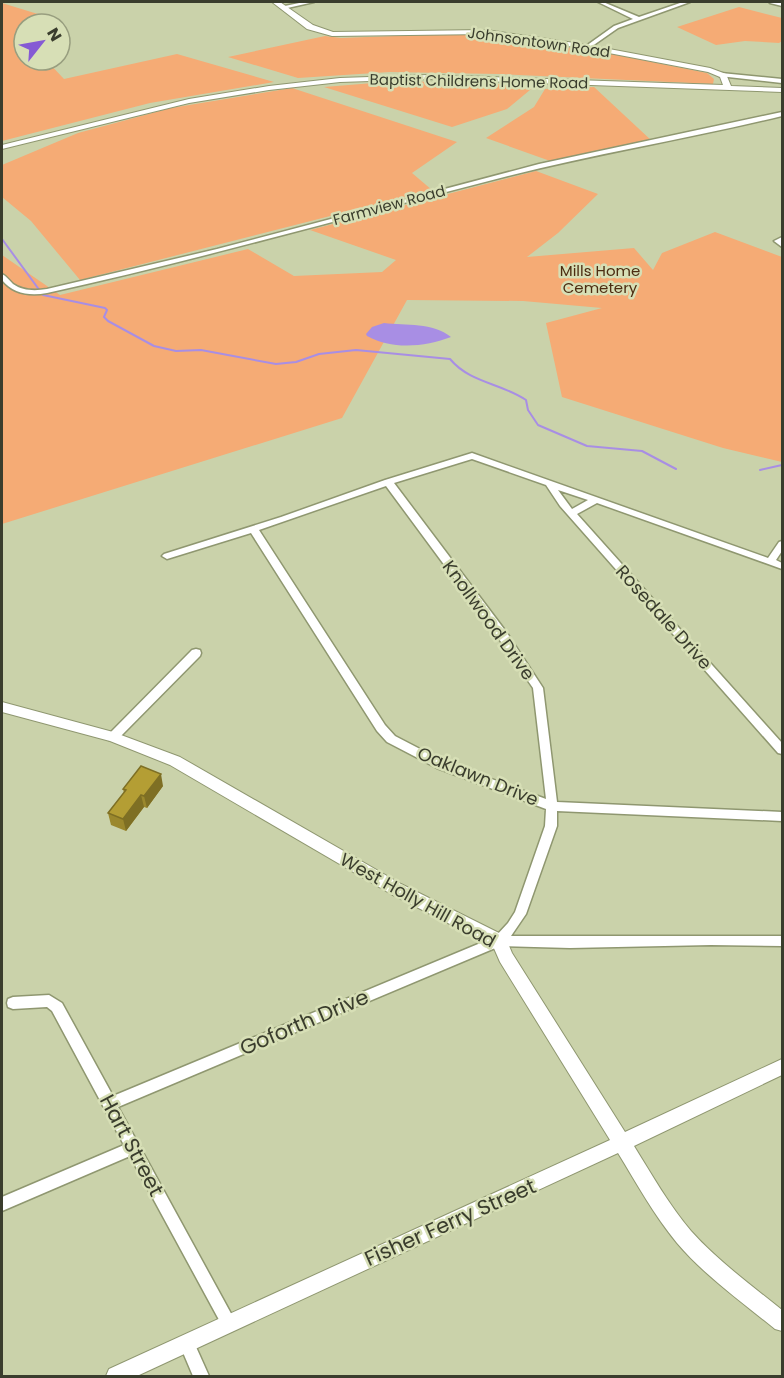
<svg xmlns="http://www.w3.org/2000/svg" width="784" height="1378" font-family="Poppins,sans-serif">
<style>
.green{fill:#f5ab75}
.water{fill:#a88ee4}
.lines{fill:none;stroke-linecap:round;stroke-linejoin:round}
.stream{stroke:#a88ee4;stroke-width:2}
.minor-casing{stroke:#8f9770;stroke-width:3}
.tertiary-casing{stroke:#8f9770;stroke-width:2}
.minor{fill:#fff;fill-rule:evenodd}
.tertiary{fill:#fff;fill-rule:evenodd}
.wall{fill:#9b882d}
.shaded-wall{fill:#7e6f24}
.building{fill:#b49e34;stroke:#7e6f24;stroke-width:1.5}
.labels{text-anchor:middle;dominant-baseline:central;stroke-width:5;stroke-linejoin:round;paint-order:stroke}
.far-street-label{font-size:15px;fill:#3a3d2d;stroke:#d7dfb6}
.far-park-label{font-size:15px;fill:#4c2c11;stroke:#d7dfb6}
.street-label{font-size:18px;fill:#3a3d2d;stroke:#d7dfb6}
.near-street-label{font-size:21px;fill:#3a3d2d;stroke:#d7dfb6}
</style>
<rect width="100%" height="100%" fill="#cad2aa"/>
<!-- green -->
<path class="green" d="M2,3L54,19L36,24H24V28L18,30L24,37V60H46L64,79L177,54L274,82L150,103L2,141Z
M739,7L782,18V41L779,43L745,41L716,45L677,27Z
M474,33L612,54L707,73L714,79L713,84L498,74L390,72L298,78L228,57L325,36L341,38Z
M398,81L536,85L507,109L452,127L324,87Z
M594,87L652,141L553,162L486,138L534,107L545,89Z
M292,88L457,142L412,173L432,190L80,280L31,221L2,197V165L78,133L171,108Z
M536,171L598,194L558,233L527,257L634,248L653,270L662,253L715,232L782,257V462L723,448L562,397L546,323L602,308L523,301L407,300L342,418L2,524V255L60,295L248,249L294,276L382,272L396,260L310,230Z"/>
<!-- water -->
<path class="water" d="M384,323C406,326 433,322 451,337C425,347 392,350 367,336L366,334L372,327Z"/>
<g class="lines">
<!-- stream -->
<path class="stream" d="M2,239L43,295L105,308L107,310L104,317L108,321L154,346L176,351L201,350L276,364L296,362L319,354L356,350L450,359C470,383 501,383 526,400L528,410L538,425L587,446L642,451L676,469
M760,470L782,465"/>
<defs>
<path id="minor" d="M304,2H314L283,9L280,7Z
M598,2H603L639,17L683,2H690L618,28L588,49L585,47L586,46L614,26L633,19Z
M769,2H782V6L770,3Z
M721,73L782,79V83L719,76V74Z
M782,112V116C692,138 599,153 508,176C354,215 202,259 47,293C30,296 13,294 2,280V274C6,276 9,280 13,284C23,291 35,291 47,289L217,249L539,164Z
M782,237V247L774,241Z
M472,453L768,558L779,542L782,541V551L776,560L782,563V569L597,503L577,514L782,743V754L778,753L560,506L546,485L472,459L394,483L507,633L543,688L557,802L782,812V821L557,811V826L526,914L511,936H782V946L711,945L570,948L500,946L118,1107L234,1319L237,1324L234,1329L229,1332L224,1329L130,1156L2,1211V1197L124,1145L52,1011L47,1007L13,1009L8,1007L7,1003L8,999L13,997L49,995L62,1003L113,1096L495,937L508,923L515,912L545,826L546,809L437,768L387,742L377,731L251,533L167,559L162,556L164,554L281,517L385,480ZM386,486L499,639L533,688L546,799L445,762L395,736L385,725L259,530ZM558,490L588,500L572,509Z
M196,649L200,650L201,653L200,656L117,740H109L108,737L109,734L192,650Z
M187,1335L192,1338L209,1376H193L179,1343L182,1338Z"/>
<path id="tertiary" d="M272,2H280L313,25L333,32L486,30L588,45L710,68L726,74L731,86L782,88V92L430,79L340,82L269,90L189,103L2,149V145L189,99L269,86L340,78L430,75L723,85L720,77L708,72L588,49L486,34L332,36L307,29Z
M2,702L113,732L180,757L401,884L505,936L512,953L625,1132L782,1059V1075L634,1146C652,1175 669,1205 691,1231C718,1261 751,1285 782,1310V1331L775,1329C742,1302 705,1276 677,1243C654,1215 637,1184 618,1153L137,1376H106L109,1369L610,1140L500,962L493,946L391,894L170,765L110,741L2,712Z"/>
</defs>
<!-- minor casing -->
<use href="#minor" class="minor-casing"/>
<!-- tertiary casing -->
<use href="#tertiary" class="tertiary-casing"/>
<!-- minor -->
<use href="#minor" class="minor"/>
<!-- tertiary -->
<use href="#tertiary" class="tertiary"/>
</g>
<!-- wall -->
<path class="wall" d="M163,786L147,808L144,807L126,831L111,825L108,813L124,793L123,789Z"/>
<!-- shaded-wall -->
<path class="shaded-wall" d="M161,774L163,786L147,808L144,796Z
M141,795L144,807L126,831L123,819Z"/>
<!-- building -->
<path class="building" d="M141,766L161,774L144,796L141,795L123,819L108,813L126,790L123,789Z"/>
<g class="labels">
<!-- far-street labels -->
<g class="far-street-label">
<text transform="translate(539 42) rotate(8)">Johnsontown Road</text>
<text transform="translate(479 81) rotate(1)">Baptist Childrens Home Road</text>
<text transform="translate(389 205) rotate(-15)">Farmview Road</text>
</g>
<!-- far-park labels -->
<g class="far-park-label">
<text x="600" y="270">Mills Home<tspan x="600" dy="17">Cemetery</tspan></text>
</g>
<!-- street labels -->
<g class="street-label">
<text transform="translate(664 617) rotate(48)">Rosedale Drive</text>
<text transform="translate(489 620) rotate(54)">Knollwood Drive</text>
<text transform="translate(478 776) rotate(22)">Oaklawn Drive</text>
<text transform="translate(418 900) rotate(29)">West Holly Hill Road</text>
</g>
<!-- near-street labels -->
<g class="near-street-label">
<text transform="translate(304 1022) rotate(-23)">Goforth Drive</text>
<text transform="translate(132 1145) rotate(62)">Hart Street</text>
<text transform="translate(450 1222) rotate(-24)">Fisher Ferry Street</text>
</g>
</g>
<!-- border -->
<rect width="784" height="1378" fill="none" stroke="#3a3d2d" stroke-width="6"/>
<!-- north arrow -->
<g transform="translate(42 42) rotate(59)"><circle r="28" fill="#d7dfb6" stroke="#989e7f" stroke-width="1.5"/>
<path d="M0-4.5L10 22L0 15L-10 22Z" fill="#855ad4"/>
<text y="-9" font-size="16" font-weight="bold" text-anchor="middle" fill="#3a3d2d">N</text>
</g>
</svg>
